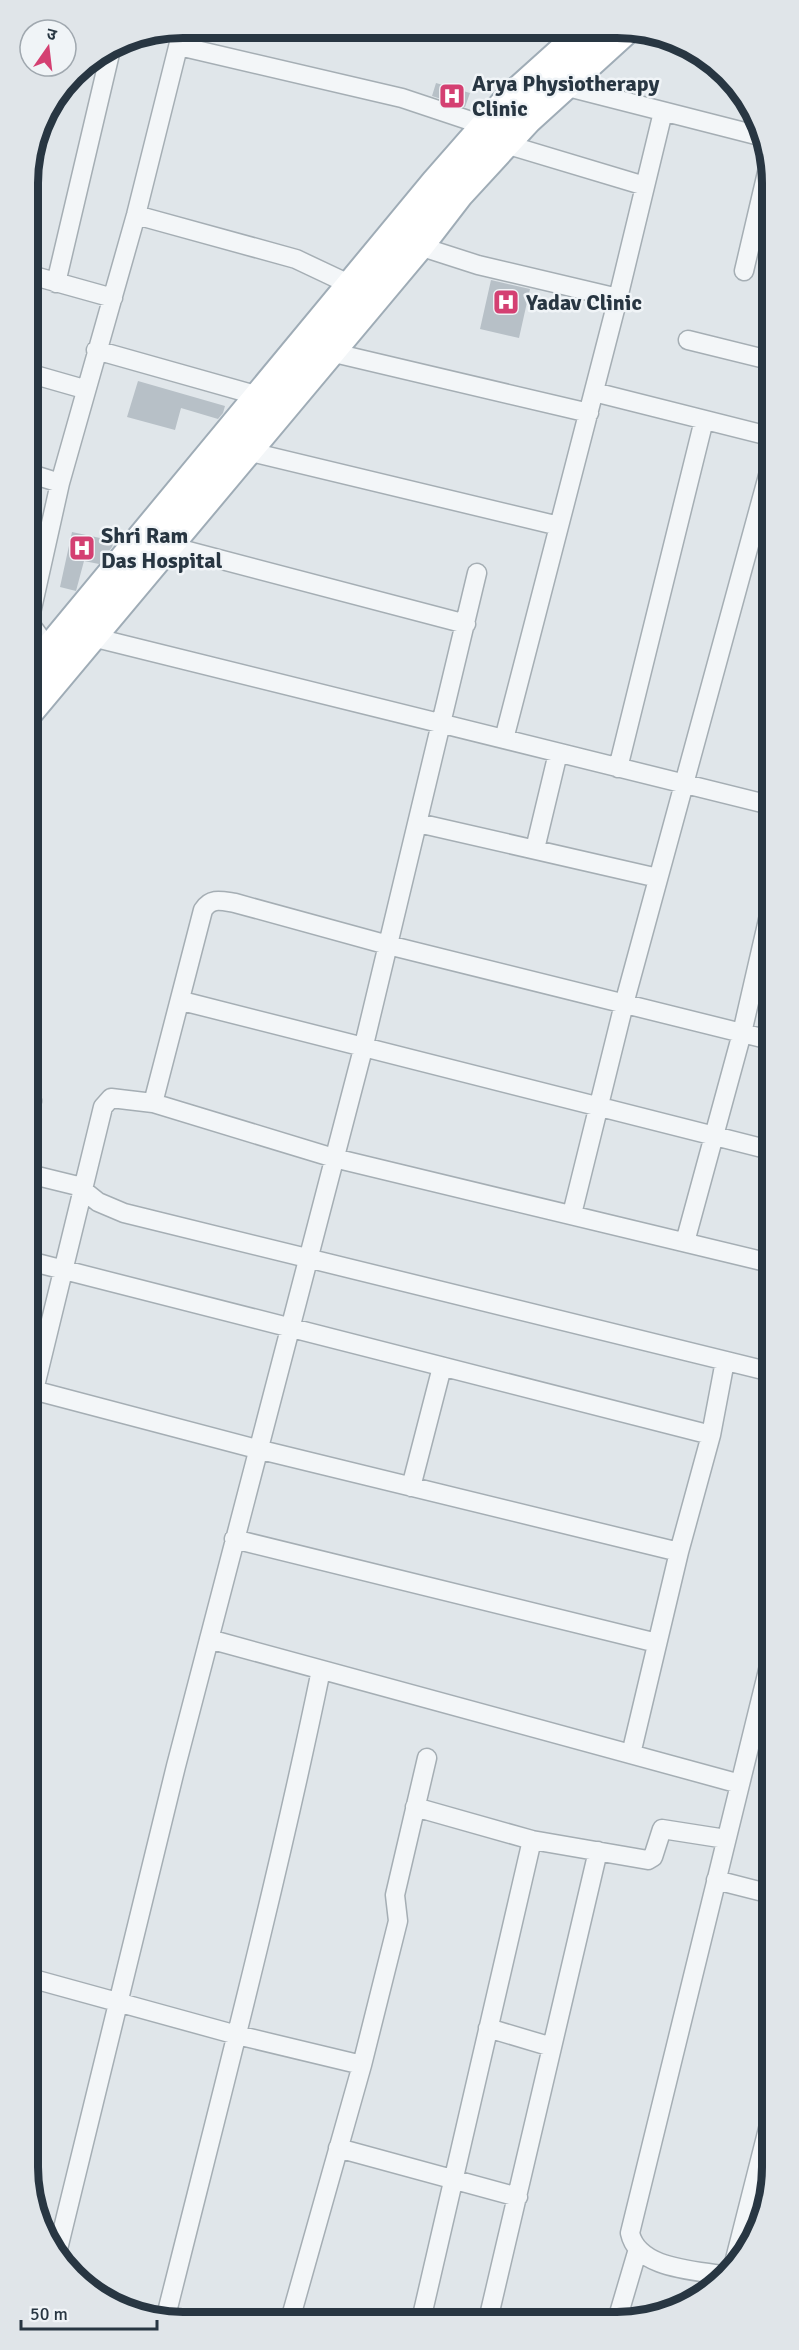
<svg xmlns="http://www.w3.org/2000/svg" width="799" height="2350" font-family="Signika,'Noto Sans Devanagari',sans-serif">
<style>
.building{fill:#b7c0c7}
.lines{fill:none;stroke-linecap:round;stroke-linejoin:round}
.minor-casing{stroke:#a5aeb4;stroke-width:21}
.primary-casing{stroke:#9facb6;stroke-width:32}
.minor{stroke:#f3f6f8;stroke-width:18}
.primary{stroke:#fff;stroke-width:28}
.labels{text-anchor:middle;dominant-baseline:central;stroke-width:5;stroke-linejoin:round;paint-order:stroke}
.poi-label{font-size:22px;font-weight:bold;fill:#283642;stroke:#f0f4f7;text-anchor:start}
.rim{fill:none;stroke:#283642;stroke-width:8}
</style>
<rect width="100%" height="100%" fill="#e0e6ea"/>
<!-- building -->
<path class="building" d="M436,83L470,93L465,107L432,96Z
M491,280L530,289L519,338L480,329Z
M138,381L225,406L223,413L218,419L181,408L175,430L127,417Z
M72,532L114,541L112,547L99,564L84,561L76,591L60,587Z"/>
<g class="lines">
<defs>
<path id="minor" d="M179,46L402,98L486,126
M564,86L760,136
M505,144L645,186
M136,215L296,259L351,285
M419,246L478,265L618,298
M744,271L769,164
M27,274L113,298
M56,283L112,45
M688,340L769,360
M96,350L259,396
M330,352L589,413
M28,373L84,389
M594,392L769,436
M247,451L559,526
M28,473L60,483
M169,546L466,624
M92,637L770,805
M49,650L31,625V613L60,483L136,215L183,27
M504,739L618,298L663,112
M618,768L704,420
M418,823L658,878
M535,849L558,753
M182,1001L770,1150
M29,1100L32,1101
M153,1103L203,910C211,897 222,901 235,903L388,945L770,1040
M29,1174L78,1186L98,1202L124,1213L771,1372
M572,1214L624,1004L769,472
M685,1242L742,1033L770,911
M29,1261L711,1435
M29,1389L257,1449L679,1552
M34,1390L103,1107L111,1098L153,1103L334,1158L770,1263
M411,1487L442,1367
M234,1539L657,1643
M209,1639L740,1784
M631,1754L679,1552L711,1435L725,1361
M415,1807L532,1840L648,1860L653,1857L662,1829L726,1839
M716,1880L771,1894
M30,1978L237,2035L362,2065
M488,2028L552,2047
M338,2148L518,2197
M58,2249L176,1766L363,1049L477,573
M732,2271L772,2113
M727,2276C697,2270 638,2270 630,2233L771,1658
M165,2320C219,2104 276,1888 321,1670
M290,2320L362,2065L398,1921L395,1895L427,1758
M421,2320L532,1840
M488,2320L598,1851
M617,2320L638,2249"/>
<path id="primary" d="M28,675L436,182L507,101L586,30
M28,713L419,246L459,194L527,120L626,30"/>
</defs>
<!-- minor casing -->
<use href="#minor" class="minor-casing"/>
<!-- primary casing -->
<use href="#primary" class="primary-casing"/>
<!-- minor -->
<use href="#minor" class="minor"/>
<!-- primary -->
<use href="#primary" class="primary"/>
</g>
<!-- icons -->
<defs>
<symbol id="hospital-square" viewBox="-11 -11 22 22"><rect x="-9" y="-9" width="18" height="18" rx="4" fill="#d44072" stroke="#f0f4f7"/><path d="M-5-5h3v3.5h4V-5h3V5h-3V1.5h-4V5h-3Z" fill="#fff"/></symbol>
</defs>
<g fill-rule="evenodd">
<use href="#hospital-square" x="437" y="81" width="30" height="30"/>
<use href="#hospital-square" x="491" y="287" width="30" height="30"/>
<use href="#hospital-square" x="67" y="533" width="30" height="30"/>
</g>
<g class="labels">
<!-- poi labels -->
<g class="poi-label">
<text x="472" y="83">Arya Physiotherapy<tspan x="472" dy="25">Clinic</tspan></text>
<text x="526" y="302">Yadav Clinic</text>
<text x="101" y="535">Shri Ram<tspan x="101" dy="25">Das Hospital</tspan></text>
</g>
</g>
<!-- crop -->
<path d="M0 0H799V2350H0ZM183 38H617A145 145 0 0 1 762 183V2167A145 145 0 0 1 617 2312H183A145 145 0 0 1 38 2167V183A145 145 0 0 1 183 38Z" fill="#e0e5e9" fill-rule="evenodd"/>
<path class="rim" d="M183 38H617A145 145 0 0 1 762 183V2167A145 145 0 0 1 617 2312H183A145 145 0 0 1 38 2167V183A145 145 0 0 1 183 38Z"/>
<!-- north arrow -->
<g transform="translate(48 48) rotate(14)"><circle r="28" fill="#f0f4f7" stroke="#a0a8af" stroke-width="1.5"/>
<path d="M0-4.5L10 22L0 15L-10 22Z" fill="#d44072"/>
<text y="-9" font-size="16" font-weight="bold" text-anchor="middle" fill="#283642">उ</text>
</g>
<!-- scale -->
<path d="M21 2320v9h136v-9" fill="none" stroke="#283642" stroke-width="3"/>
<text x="30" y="2320" font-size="18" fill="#283642" stroke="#f0f4f7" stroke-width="4.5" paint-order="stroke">50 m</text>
</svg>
